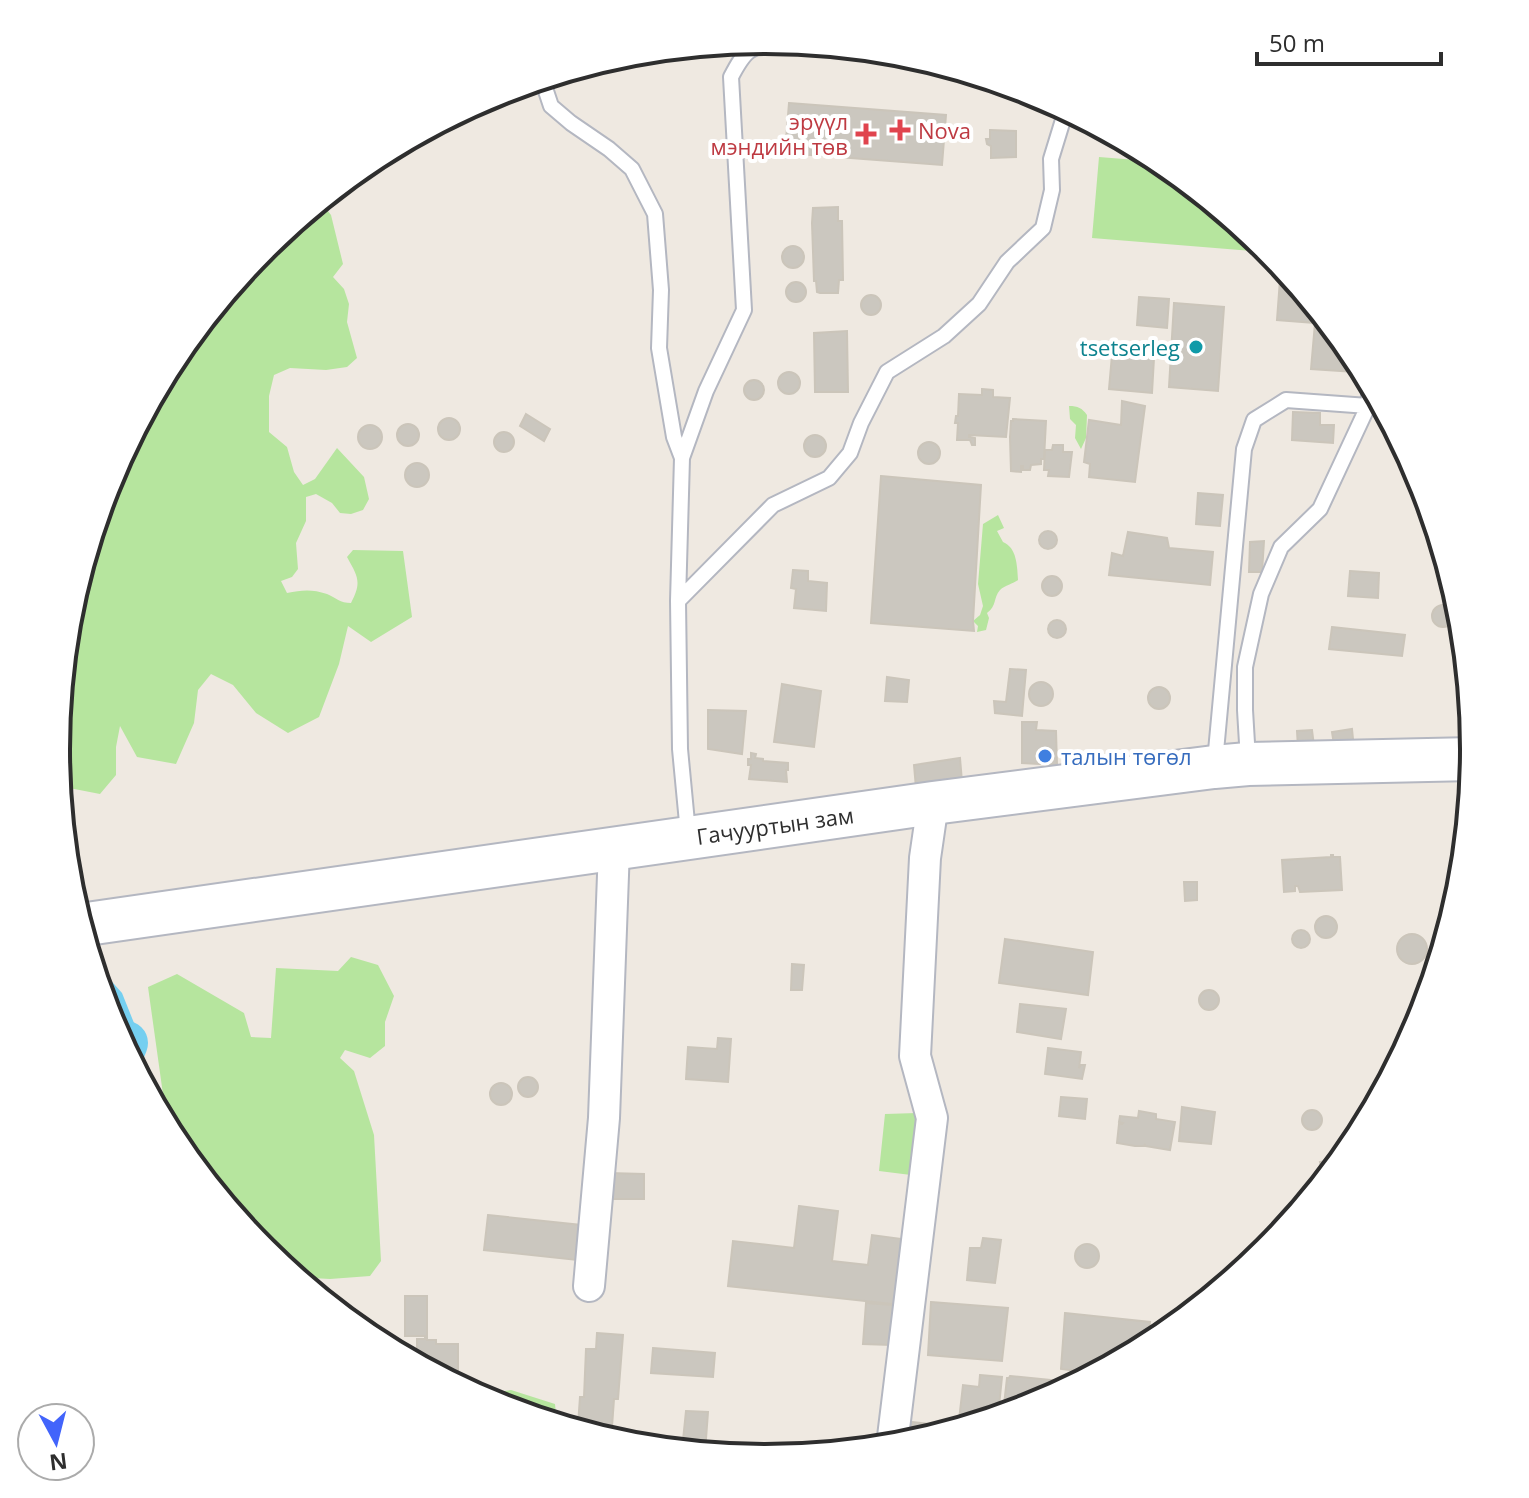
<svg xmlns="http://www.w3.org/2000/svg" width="1529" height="1498" font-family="'Open Sans',sans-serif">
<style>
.green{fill:#b6e59e}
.water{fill:#75cff0}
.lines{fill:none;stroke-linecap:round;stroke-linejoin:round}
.river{stroke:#75cff0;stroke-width:44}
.building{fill:#cbc7bf;stroke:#cbc5ba;stroke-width:2}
.lane-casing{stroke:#b4b7c1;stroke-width:18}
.street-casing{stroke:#b4b7c1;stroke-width:34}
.secondary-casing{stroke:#b4b7c1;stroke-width:46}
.lane{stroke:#fff;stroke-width:14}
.street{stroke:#fff;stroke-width:30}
.secondary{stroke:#fff;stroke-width:42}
.health-dot{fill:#e0444e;stroke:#fff;stroke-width:3}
.culture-dot{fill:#0f9aa8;stroke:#fff;stroke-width:3}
.shop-dot{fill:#3f7fe0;stroke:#fff;stroke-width:3}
.labels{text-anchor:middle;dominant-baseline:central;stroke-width:8;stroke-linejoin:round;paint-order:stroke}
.health-label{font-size:22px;fill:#be3a42;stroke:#fff;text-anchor:end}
.culture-label{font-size:22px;fill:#0d838f;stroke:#fff;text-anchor:end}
.shop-label{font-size:22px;fill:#366cbe;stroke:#fff;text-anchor:start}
.street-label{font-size:22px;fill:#2e2e2e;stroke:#fff}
.rim{fill:none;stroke:#2e2e2e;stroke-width:4}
</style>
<rect width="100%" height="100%" fill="#efe9e1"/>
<!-- green -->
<path class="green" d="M1099,157L1161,162L1254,238L1252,251L1092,238Z
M320,201L331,215L343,264L333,277L344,289L349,304L347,322L357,358L347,367L326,370L290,368L274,375L269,396V432L287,447L294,472L303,485L315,479L337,448L364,477L369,499L363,510L351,514L340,513L332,503L316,494L306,497V521L296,543L298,569L292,577L281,581L287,593C302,590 312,589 327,594C336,598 340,603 351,603C362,582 358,577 347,557L353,550L403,551L412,617L371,642L348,626L339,664L319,717L288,733L256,713L233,685L211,674L198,690L194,723L176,764L137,757L120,726L116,747V775L100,794L59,786L56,749L69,610L110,477L175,355L263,247Z
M1069,406C1078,406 1082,408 1087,415L1086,438L1081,449L1075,438L1076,425L1070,419Z
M998,515L1004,528L997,531L1003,542C1017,548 1017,565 1018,580C1013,584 1005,585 1000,590C993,598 997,606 987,613L989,618L986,630L977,632L978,626L973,621L980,615L983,606L978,584L983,524Z
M351,957L378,965L394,996L385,1022V1046L370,1058L345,1050L340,1058L354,1071L374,1135L381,1261L370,1276L330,1279L295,1277L263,1250L175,1143L168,1130L148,987L177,974L244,1013L251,1037L271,1038L276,968L338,971Z
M917,1113V1122L911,1175L879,1171L885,1114Z
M511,1390L555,1404L557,1424L490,1402V1393Z"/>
<!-- water -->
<path class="water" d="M90,957L122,993L134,1023L146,1070L166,1118L168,1130L132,1062L114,1004L99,987Z"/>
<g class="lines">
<!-- river -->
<path class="river" d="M124,1048L126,1043"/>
</g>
<!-- building -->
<path class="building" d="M789,103L946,115L942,165L785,153Z
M990,130L1016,131V157L991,158V146L987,144L986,139H990Z
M838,207V221H842L843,280H839L838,293H820L817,292L816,281H814L812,223L813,208Z
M782 257a11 11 0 1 1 22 0a11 11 0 1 1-22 0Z
M1281,266L1354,355L1356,359L1355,372L1311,369L1315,323L1277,320Z
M786 292a10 10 0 1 1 20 0a10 10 0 1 1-20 0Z
M861 305a10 10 0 1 1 20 0a10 10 0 1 1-20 0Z
M1139,297L1169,299L1167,328L1137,325Z
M1174,303L1224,307L1218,391L1169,387Z
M847,331L848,392H815L814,333Z
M1142,349L1144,357L1154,358L1152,393L1109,389L1112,355H1133L1136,350Z
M778 383a11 11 0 1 1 22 0a11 11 0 1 1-22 0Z
M744 390a10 10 0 1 1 20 0a10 10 0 1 1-20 0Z
M982,389L993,390V397L1010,398L1006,437L969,435V437L975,438V445H972L970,440H957L958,423H955L956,416H958L959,394L982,395Z
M1122,401L1145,406L1135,482L1089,477L1090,464L1084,462L1089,420L1121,425Z
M1293,412L1320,413V425H1334L1333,443L1292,440Z
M526,414L550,429L544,441L520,426Z
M438 429a11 11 0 1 1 22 0a11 11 0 1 1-22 0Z
M1013,419L1046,421L1044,459H1041V464L1031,465L1030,470H1023V466H1021V472L1011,471L1010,437L1011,421H1013Z
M397 435a11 11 0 1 1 22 0a11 11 0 1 1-22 0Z
M358 437a12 12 0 1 1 24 0a12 12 0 1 1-24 0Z
M494 442a10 10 0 1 1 20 0a10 10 0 1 1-20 0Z
M804 446a11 11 0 1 1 22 0a11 11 0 1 1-22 0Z
M918 453a11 11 0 1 1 22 0a11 11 0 1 1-22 0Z
M1053,445H1063V452H1072L1069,477L1048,476L1049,470H1044L1045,450H1052Z
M405 475a12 12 0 1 1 24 0a12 12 0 1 1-24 0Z
M881,476L981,485L973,621L974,631L871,623Z
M1198,493L1223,495L1220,526L1196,524Z
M1039 540a9 9 0 1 1 18 0a9 9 0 1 1-18 0Z
M1128,532L1167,538L1169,548L1213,552L1210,585L1109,575L1112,553L1123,556Z
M1264,541L1262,572H1249L1250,542Z
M793,570L808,571V581L827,583L826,611L794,608L796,589L791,588Z
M1350,571L1379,573L1378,598L1348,596Z
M1042 586a10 10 0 1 1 20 0a10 10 0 1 1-20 0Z
M1432 616a11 11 0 1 1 22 0a11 11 0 1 1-22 0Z
M1048 629a9 9 0 1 1 18 0a9 9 0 1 1-18 0Z
M1332,627L1405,635L1402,656L1329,649Z
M1010,669L1026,670L1022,716L995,713L994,701L1006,702Z
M887,677L909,680L907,702L885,701Z
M1029 694a12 12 0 1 1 24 0a12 12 0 1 1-24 0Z
M782,684L821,691L814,747L774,742Z
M1148 698a11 11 0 1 1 22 0a11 11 0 1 1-22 0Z
M708,710L746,711L742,754L708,749Z
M1022,722H1037L1036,730L1056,731L1057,765L1022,763Z
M1352,729L1354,749L1335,751L1332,732Z
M1312,730L1314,746L1298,748L1297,731Z
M751,753L756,754L755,758L763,759V761L788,763V770H786L787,782L749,779L751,765H748V759H751Z
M960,758L962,782L916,788L914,765Z
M1331,855H1333V857H1340L1342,890L1300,892L1298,886H1295V891L1284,892L1282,860L1331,857Z
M1184,882H1197V900L1185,901Z
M1315 927a11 11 0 1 1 22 0a11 11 0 1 1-22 0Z
M1292 939a9 9 0 1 1 18 0a9 9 0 1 1-18 0Z
M1397 949a15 15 0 1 1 30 0a15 15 0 1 1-30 0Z
M1005,939L1093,952L1088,995L999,983Z
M792,964L804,965L802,990H791Z
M1199 1000a10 10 0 1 1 20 0a10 10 0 1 1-20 0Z
M1020,1004L1066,1009L1061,1039L1017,1032Z
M718,1038L731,1039L728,1082L686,1079L688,1047L717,1049Z
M1048,1048L1081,1052L1079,1068L1081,1065H1085L1082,1079L1045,1074Z
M518 1087a10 10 0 1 1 20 0a10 10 0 1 1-20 0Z
M490 1094a11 11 0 1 1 22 0a11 11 0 1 1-22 0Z
M1061,1097L1087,1099L1085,1119L1059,1116Z
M1182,1107L1215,1112L1211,1144L1179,1141Z
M1302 1120a10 10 0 1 1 20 0a10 10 0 1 1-20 0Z
M1139,1111L1156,1114V1119L1175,1122L1170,1150L1145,1146V1144L1144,1146H1135L1117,1143L1119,1124H1122L1123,1123L1119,1122L1120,1116L1138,1118Z
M1343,1156V1157L1324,1180L1320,1162L1340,1158Z
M608,1173L644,1174V1199H608Z
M799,1206L838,1211L832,1261L868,1265L872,1235L902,1239L900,1259L907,1258L901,1305L728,1286L733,1241L794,1248Z
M488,1215L581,1225L577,1260L484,1250Z
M983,1238L1001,1240L995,1283L967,1280L970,1248H981Z
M1075 1256a12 12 0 1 1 24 0a12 12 0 1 1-24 0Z
M405,1296H427V1340H436V1344H458V1385L417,1363V1339H425V1336H405Z
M931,1302L1008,1308L1002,1361L928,1355Z
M866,1303L894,1305L891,1345L863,1344Z
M1065,1313L1150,1322L1147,1344L1093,1373L1061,1369Z
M597,1333L623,1335L618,1399H614L612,1427L578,1425L580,1397H584L586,1349H596Z
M653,1348L715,1353L713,1377L651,1373Z
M980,1375L1002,1377L998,1416L976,1422L959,1420L963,1385L979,1387Z
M1010,1376L1072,1382L1071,1385L1056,1393H1053L1052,1395L1035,1404L1019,1409L1006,1408L1007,1405H1004L1007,1378H1009Z
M686,1411L708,1412L705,1452L682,1450Z
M912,1422L929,1424L924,1427H941L940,1433L910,1442Z
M648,1443L675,1444V1449L648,1446Z"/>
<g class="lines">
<defs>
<path id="lane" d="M542,79L551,106L571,123L609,149L632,169L655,214L661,290L659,348L674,437L682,458
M678,601L682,458L706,391L744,310L731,77C745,50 749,47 780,41
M1248,760L1245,710V667L1261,594L1281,547L1320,509L1368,406L1370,385
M1215,762L1244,449L1254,420L1286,400L1368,406
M688,833L680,749L678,601L773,505L829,478L850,453L861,423L887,372L944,336L979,304L1007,262L1043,228L1052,190L1051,159L1066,110"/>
<path id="street" d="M589,1286L604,1118L614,848
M892,1445L932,1118L915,1056L925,858L933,803"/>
<path id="secondary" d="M80,925L933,803L1214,767L1248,764L1473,759"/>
</defs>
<!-- lane casing -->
<use href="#lane" class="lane-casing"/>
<!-- street casing -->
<use href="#street" class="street-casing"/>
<!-- secondary casing -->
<use href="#secondary" class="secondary-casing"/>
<!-- lane -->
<use href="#lane" class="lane"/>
<!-- street -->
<use href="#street" class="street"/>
<!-- secondary -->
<use href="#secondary" class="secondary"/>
</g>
<!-- markers -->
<g class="health-dot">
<path d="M896 118h8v8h8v8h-8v8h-8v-8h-8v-8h8z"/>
<path d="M862 122h8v8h8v8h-8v8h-8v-8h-8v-8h8z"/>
</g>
<circle class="culture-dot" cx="1196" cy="347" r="8"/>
<circle class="shop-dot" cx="1045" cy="756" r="8"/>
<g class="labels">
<!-- health labels -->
<g class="health-label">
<text x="848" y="121">эрүүл<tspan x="848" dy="25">мэндийн төв</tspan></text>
<text x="918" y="130" text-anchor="start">Nova</text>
</g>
<!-- culture labels -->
<g class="culture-label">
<text x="1180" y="347">tsetserleg</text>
</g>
<!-- shop labels -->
<g class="shop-label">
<text x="1061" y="756">талын төгөл</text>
</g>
<!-- street labels -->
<g class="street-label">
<text transform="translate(775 825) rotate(-8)">Гачууртын зам</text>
</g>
</g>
<!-- crop -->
<path d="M0 0H1529V1498H0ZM70 749a695 695 0 1 1 1390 0a695 695 0 1 1-1390 0Z" fill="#fff" fill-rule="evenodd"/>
<path class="rim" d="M70 749a695 695 0 1 1 1390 0a695 695 0 1 1-1390 0Z"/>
<!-- north arrow -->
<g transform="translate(56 1442) rotate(173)"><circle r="38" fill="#ffffff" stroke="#ababab" stroke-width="2"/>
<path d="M0-6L14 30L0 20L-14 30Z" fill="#4264fb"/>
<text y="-12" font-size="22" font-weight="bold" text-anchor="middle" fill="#2e2e2e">N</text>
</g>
<!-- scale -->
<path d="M1257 52v12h184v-12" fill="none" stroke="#2e2e2e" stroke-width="4"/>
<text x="1269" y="52" font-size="24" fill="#2e2e2e" stroke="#ffffff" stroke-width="6" paint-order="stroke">50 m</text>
</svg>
